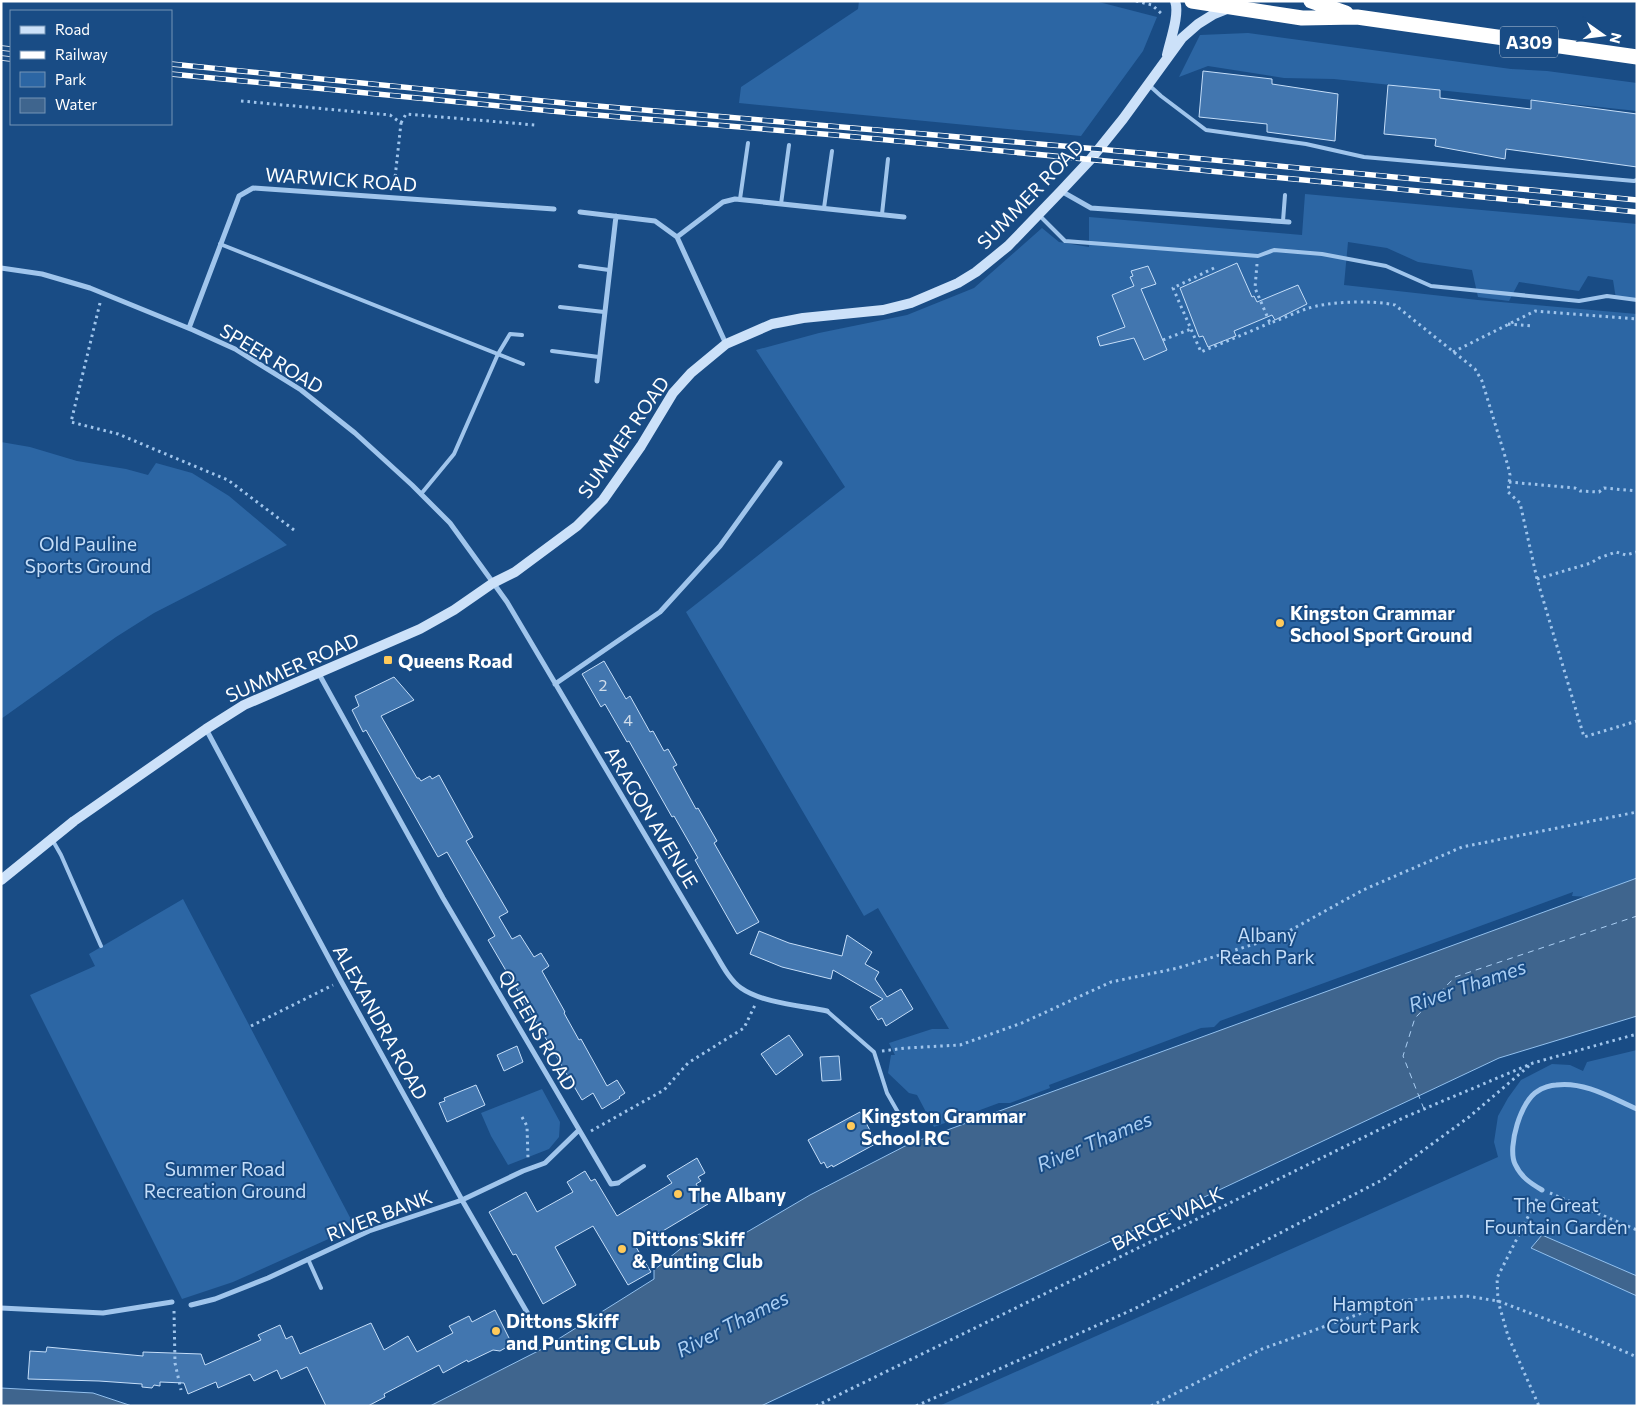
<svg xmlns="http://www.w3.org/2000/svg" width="1638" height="1407" font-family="Commissioner,sans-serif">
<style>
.green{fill:#2c66a4}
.water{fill:#3f658e;stroke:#92c0ee}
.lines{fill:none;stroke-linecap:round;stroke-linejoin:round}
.ferry{stroke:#abcff4;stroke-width:1;stroke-dasharray:6 5;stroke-linecap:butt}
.building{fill:#4276af;stroke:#c5def9}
.path{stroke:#a0c5ec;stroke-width:3;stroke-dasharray:2.5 4;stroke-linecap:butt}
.lane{stroke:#a0c5ec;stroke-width:4}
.street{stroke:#a0c5ec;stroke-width:5}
.secondary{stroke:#cce1f9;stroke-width:10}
.highway{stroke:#fff;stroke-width:15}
.rail-casing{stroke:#fff;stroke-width:5.5}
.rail{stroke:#194c85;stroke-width:4;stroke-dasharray:11;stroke-linecap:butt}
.poi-dot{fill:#ffca5b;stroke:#194c85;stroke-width:2}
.labels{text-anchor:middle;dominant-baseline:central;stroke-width:4;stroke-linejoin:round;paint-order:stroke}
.number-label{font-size:16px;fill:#d0ddeb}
.shield{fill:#194c85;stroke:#bac9da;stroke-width:1}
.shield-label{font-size:18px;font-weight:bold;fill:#fff}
.street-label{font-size:19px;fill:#fff;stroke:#194c85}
.park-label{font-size:19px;fill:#c5def9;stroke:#194c85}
.poi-label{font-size:19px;font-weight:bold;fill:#fff;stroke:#194c85;text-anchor:start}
.water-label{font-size:20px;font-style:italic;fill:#abcff4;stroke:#194c85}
</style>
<rect width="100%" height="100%" fill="#194c85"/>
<!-- green -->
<path class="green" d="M859,1H1095L1157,17L1143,51L1081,136L739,103L741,87L858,9Z
M1248,33L1511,69L1547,71L1637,83V111L1334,79L1284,78L1208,66L1179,77L1200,35Z
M1305,194L1637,224V299H1616L1613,280L1588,276L1579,291L1519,282L1509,301L1478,297L1472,270L1418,262L1387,248L1348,242L1344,285L1478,300L1637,314V900L1572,896L1573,892L1220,1021L1214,1027L1201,1028L1049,1085L1050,1088L1010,1103H999L934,1127L917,1095L909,1093L888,1073L891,1055H895L889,1043L932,1029H949L878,908L864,916L686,612L845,487L756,350L819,333L907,315L974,288L1042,228L1059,242L1089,247V217L1302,235Z
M1,442L30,447L77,461L126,469L148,475L156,463L192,473L229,496L287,545L154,613L116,637L1,719Z
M183,899L355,1227L233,1282L182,1299L30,995L95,966L89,954Z
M1637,1050V1406H939L1498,1157L1494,1142L1498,1116L1508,1098L1521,1080L1552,1064L1570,1065L1583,1071L1587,1062Z
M542,1089L560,1122L559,1137L549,1149L508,1165L491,1136L481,1113Z"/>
<!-- water -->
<path class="water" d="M1637,878V1016L1499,1058L761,1406H430L544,1348L654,1279V1270L699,1234L730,1242L810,1195L909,1144Z
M1542,1235L1637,1276V1296L1531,1248Z
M1,1388L93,1393L132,1406H1Z"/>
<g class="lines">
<!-- ferry -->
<path class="ferry" d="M1424,1109L1403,1056L1415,1018L1455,977L1637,916"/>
</g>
<!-- building -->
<path class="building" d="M1203,71L1272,79V84L1338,94L1335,141L1267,132V124L1199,117Z
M1388,85L1440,90V98L1531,109V100L1637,114V167L1506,149L1505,159L1435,146L1436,139L1384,134Z
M1237,263L1252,297L1254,296L1257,302L1298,285L1307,304L1275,320L1272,315L1234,331L1236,336L1208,347L1203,336L1199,337L1180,288Z
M1148,266L1156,284L1141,289L1167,350L1144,360L1134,338L1100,346L1097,337L1125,327L1112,295L1134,286L1130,277L1133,276L1131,271Z
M604,661L626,699L630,696L650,732L653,731L664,751L668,749L677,765L673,767L696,809L698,808L717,841L714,843L759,922L737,934L695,860L698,858L674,816L672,817L629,741L627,742L605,704L601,707L582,674Z
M394,677L414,700L381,716L417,778H419L421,781L430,776L432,779L439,775L473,837L466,841L508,912L499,917L512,939L520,935L534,957L541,953L549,966L542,971L565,1012L564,1013L579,1040L581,1039L607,1086L617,1080L625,1093L619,1097L620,1098L602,1109L593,1093L582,1100L488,940L495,936L447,852L438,857L366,730L363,732L352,710L359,706L355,696Z
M759,931L789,943L842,956L847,935L872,952L865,964L879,972L875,979L887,997L901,989L913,1009L886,1026L882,1018L878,1020L870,1007L883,999L833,970L831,979L782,967L750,954Z
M789,1035L803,1055L776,1075L761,1054Z
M517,1046L523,1062L504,1071L497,1055Z
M839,1056L841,1080L822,1081L820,1057Z
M476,1085L485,1105L447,1122L439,1103L445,1101L444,1098Z
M860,1112L877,1143L833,1167L832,1165L827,1168L824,1162L821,1164L808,1140Z
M697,1158L705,1173L698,1177L701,1181L696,1184L708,1204L636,1247L651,1272L628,1285L593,1226L555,1247L576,1285L543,1304L516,1254L513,1255L489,1212L526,1192L537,1212L573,1192L567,1182L585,1171L591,1181L595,1179L617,1216L672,1183L667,1176Z
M495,1310L512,1344L500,1351L493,1350L468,1362L467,1360L443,1373L439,1365L384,1394L385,1397L368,1406H326L307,1367L281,1379L277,1370L254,1381L250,1374L218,1388L216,1382L188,1394L184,1383L160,1382V1386L154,1385L152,1388L142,1387V1384L99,1381L28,1379L30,1351L46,1352L47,1347L143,1356V1352L201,1354L205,1365L261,1340L258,1335L280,1325L286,1339L292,1336L300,1354L371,1323L384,1350L408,1336L417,1352L453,1333L449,1326L469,1316L472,1322Z"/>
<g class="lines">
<!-- path -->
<path class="path" d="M1136,1L1152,5L1163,15
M241,101L390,115L401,123L394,187
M401,123L406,114L535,125
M1257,264L1255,288L1270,323C1282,319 1294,313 1306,309C1329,301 1372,300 1395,305L1475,369L1482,381L1508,466L1510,475L1508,492L1520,503L1537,579L1584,737L1637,721
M1214,268L1173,288L1201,352L1270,323
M100,303L71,422L118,434L228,480L294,530
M1508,324L1532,326
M1163,340L1191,329
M1453,352L1535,311L1637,319
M1509,482L1575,488L1580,491L1599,492L1604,488L1637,491
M1537,579L1591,563L1599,558L1616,552L1626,555L1637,552
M251,1026L333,985
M882,1051L906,1048L960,1045L1022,1023L1111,982L1178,968L1280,936L1363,890L1462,847L1637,812
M522,1117L527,1126L528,1159
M591,1131L664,1090L688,1063L744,1028L755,1005
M1550,1193L1637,1230
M1537,1199L1497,1278L1498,1301L1508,1336L1539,1406
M174,1311L175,1363L181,1390
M816,1406L1405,1117L1533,1063L1637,1034
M916,1406L1134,1309L1384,1179L1469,1117L1530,1065
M1151,1406L1262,1349L1395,1301L1466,1296L1498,1301L1575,1330L1637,1357"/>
<!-- lane -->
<path class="lane" d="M1150,86L1161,96L1206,130L1306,144L1364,157L1634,181L1637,180
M740,199L748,143
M781,204L789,145
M824,208L832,151
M882,214L888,159
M1040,216L1065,241L1258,256L1274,250L1322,254L1386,266L1431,286L1579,301L1607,296L1637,300
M1283,221L1285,195
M220,244L523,364
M580,266L609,270
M560,307L604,312
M552,351L599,357
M421,494L454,454L498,354L510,334L522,335
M53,841L61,855L101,946
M827,1011L874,1052L887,1093L903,1121
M618,1183L644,1166
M308,1259L321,1288"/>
<!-- street -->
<path class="street" d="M1061,191L1091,208L1289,222
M580,212L655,221L677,237
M1,268L42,274L90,288L193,330L235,349L301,390L355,433L412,485L450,523L507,602L712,948C720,961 729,980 741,988C762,1003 803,1006 827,1011
M189,328L239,196L253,188L554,209
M726,344L677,237L723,202L735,199L904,217
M597,381L616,216
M319,674L443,898L611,1184L618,1183
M555,684L660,612L720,546L780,463
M206,729L341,981L462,1200L535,1326
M1542,1190C1530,1183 1521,1177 1515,1164C1507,1147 1521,1100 1538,1091C1542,1088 1551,1085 1556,1085C1584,1081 1612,1098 1637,1109
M191,1305L215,1299L268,1278L369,1231L462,1200L523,1171L545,1163L579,1130
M1,1308L103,1313L172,1302"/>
<!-- secondary -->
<path class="secondary" d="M1167,55C1170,41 1180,14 1175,1
M1,880L74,821L206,729L244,705L420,629L454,610L493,583L515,572L577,526L603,500L641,446L673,393L691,373L726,344L772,324L803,318L883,310L911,303L958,283L976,272L1008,246L1061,191L1090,160L1123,119L1182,38L1198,24L1214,14L1229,8"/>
<!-- highway -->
<path class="highway" d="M1192,1L1302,18L1357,17L1637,57
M1311,1L1346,13"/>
<defs>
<path id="rail" d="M1,48L11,49
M1,58L11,59
M171,64L574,104L1098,149L1637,200
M171,74L572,113L835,135L1637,212"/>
</defs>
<!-- rail casing -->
<use href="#rail" class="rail-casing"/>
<!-- rail -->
<use href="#rail" class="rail"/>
</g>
<!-- markers -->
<g class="poi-dot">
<circle cx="1280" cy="623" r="5"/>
<rect x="383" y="655" width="10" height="10" rx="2.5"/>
<circle cx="851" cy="1126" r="5"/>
<circle cx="678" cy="1194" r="5"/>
<circle cx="622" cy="1249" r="5"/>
<circle cx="496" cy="1331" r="5"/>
</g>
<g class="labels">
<!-- number labels -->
<g class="number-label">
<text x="603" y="684">2</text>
<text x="628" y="719">4</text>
</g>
<!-- shield labels -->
<rect class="shield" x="1500" y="26.5" width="58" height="31" rx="4"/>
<g class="shield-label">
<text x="1529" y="42">A309</text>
</g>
<!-- street labels -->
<g class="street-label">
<text transform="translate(341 179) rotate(4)">WARWICK ROAD</text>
<text transform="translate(1030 194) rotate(-46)">SUMMER ROAD</text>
<text transform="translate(272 358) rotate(31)">SPEER ROAD</text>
<text transform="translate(623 437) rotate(-55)">SUMMER ROAD</text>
<text transform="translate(292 667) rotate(-24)">SUMMER ROAD</text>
<text transform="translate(652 817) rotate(59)">ARAGON AVENUE</text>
<text transform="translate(381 1022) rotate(61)">ALEXANDRA ROAD</text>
<text transform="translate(538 1030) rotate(60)">QUEENS ROAD</text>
<text transform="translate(379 1215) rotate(-21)">RIVER BANK</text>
<text transform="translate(1167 1218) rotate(-26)">BARGE WALK</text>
</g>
<!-- park labels -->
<g class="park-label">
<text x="88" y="543">Old Pauline<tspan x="88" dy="22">Sports Ground</tspan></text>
<text x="1267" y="934">Albany<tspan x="1267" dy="22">Reach Park</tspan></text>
<text x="225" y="1168">Summer Road<tspan x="225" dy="22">Recreation Ground</tspan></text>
<text x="1556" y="1204">The Great<tspan x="1556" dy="22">Fountain Garden</tspan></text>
<text x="1373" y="1303">Hampton<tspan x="1373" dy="22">Court Park</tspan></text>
</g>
<!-- poi labels -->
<g class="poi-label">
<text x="1290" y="612">Kingston Grammar<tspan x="1290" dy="22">School Sport Ground</tspan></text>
<text x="398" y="660">Queens Road</text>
<text x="861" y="1115">Kingston Grammar<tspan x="861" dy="22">School RC</tspan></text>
<text x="688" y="1194">The Albany</text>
<text x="632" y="1238">Dittons Skiff<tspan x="632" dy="22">&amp; Punting Club</tspan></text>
<text x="506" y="1320">Dittons Skiff<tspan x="506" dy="22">and Punting CLub</tspan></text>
</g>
<!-- water labels -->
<g class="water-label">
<text transform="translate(1467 985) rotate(-19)">River Thames</text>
<text transform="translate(1094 1141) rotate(-23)">River Thames</text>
<text transform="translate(732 1323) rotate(-27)">River Thames</text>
</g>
</g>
<!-- border -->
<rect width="1638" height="1407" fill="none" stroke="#ffffff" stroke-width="5"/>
<!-- legend -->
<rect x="10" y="10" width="162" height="115" fill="#194c85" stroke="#7594b6"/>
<rect x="20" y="26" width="25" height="8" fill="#cce1f9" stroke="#7594b6"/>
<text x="55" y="35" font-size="15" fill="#ffffff">Road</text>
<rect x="20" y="51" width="25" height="8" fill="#ffffff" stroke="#7594b6"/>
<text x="55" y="60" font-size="15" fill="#ffffff">Railway</text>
<rect x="20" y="72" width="25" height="15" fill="#2c66a4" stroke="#7594b6"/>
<text x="55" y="85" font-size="15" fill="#ffffff">Park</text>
<rect x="20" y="98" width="25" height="15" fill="#3f658e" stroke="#7594b6"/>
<text x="55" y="110" font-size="15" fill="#ffffff">Water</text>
<!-- north arrow -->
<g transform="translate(1603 35) rotate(104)" stroke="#194c85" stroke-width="4" paint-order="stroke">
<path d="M0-4L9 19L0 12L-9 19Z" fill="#ffffff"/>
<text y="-8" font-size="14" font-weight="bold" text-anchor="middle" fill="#ffffff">N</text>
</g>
</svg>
